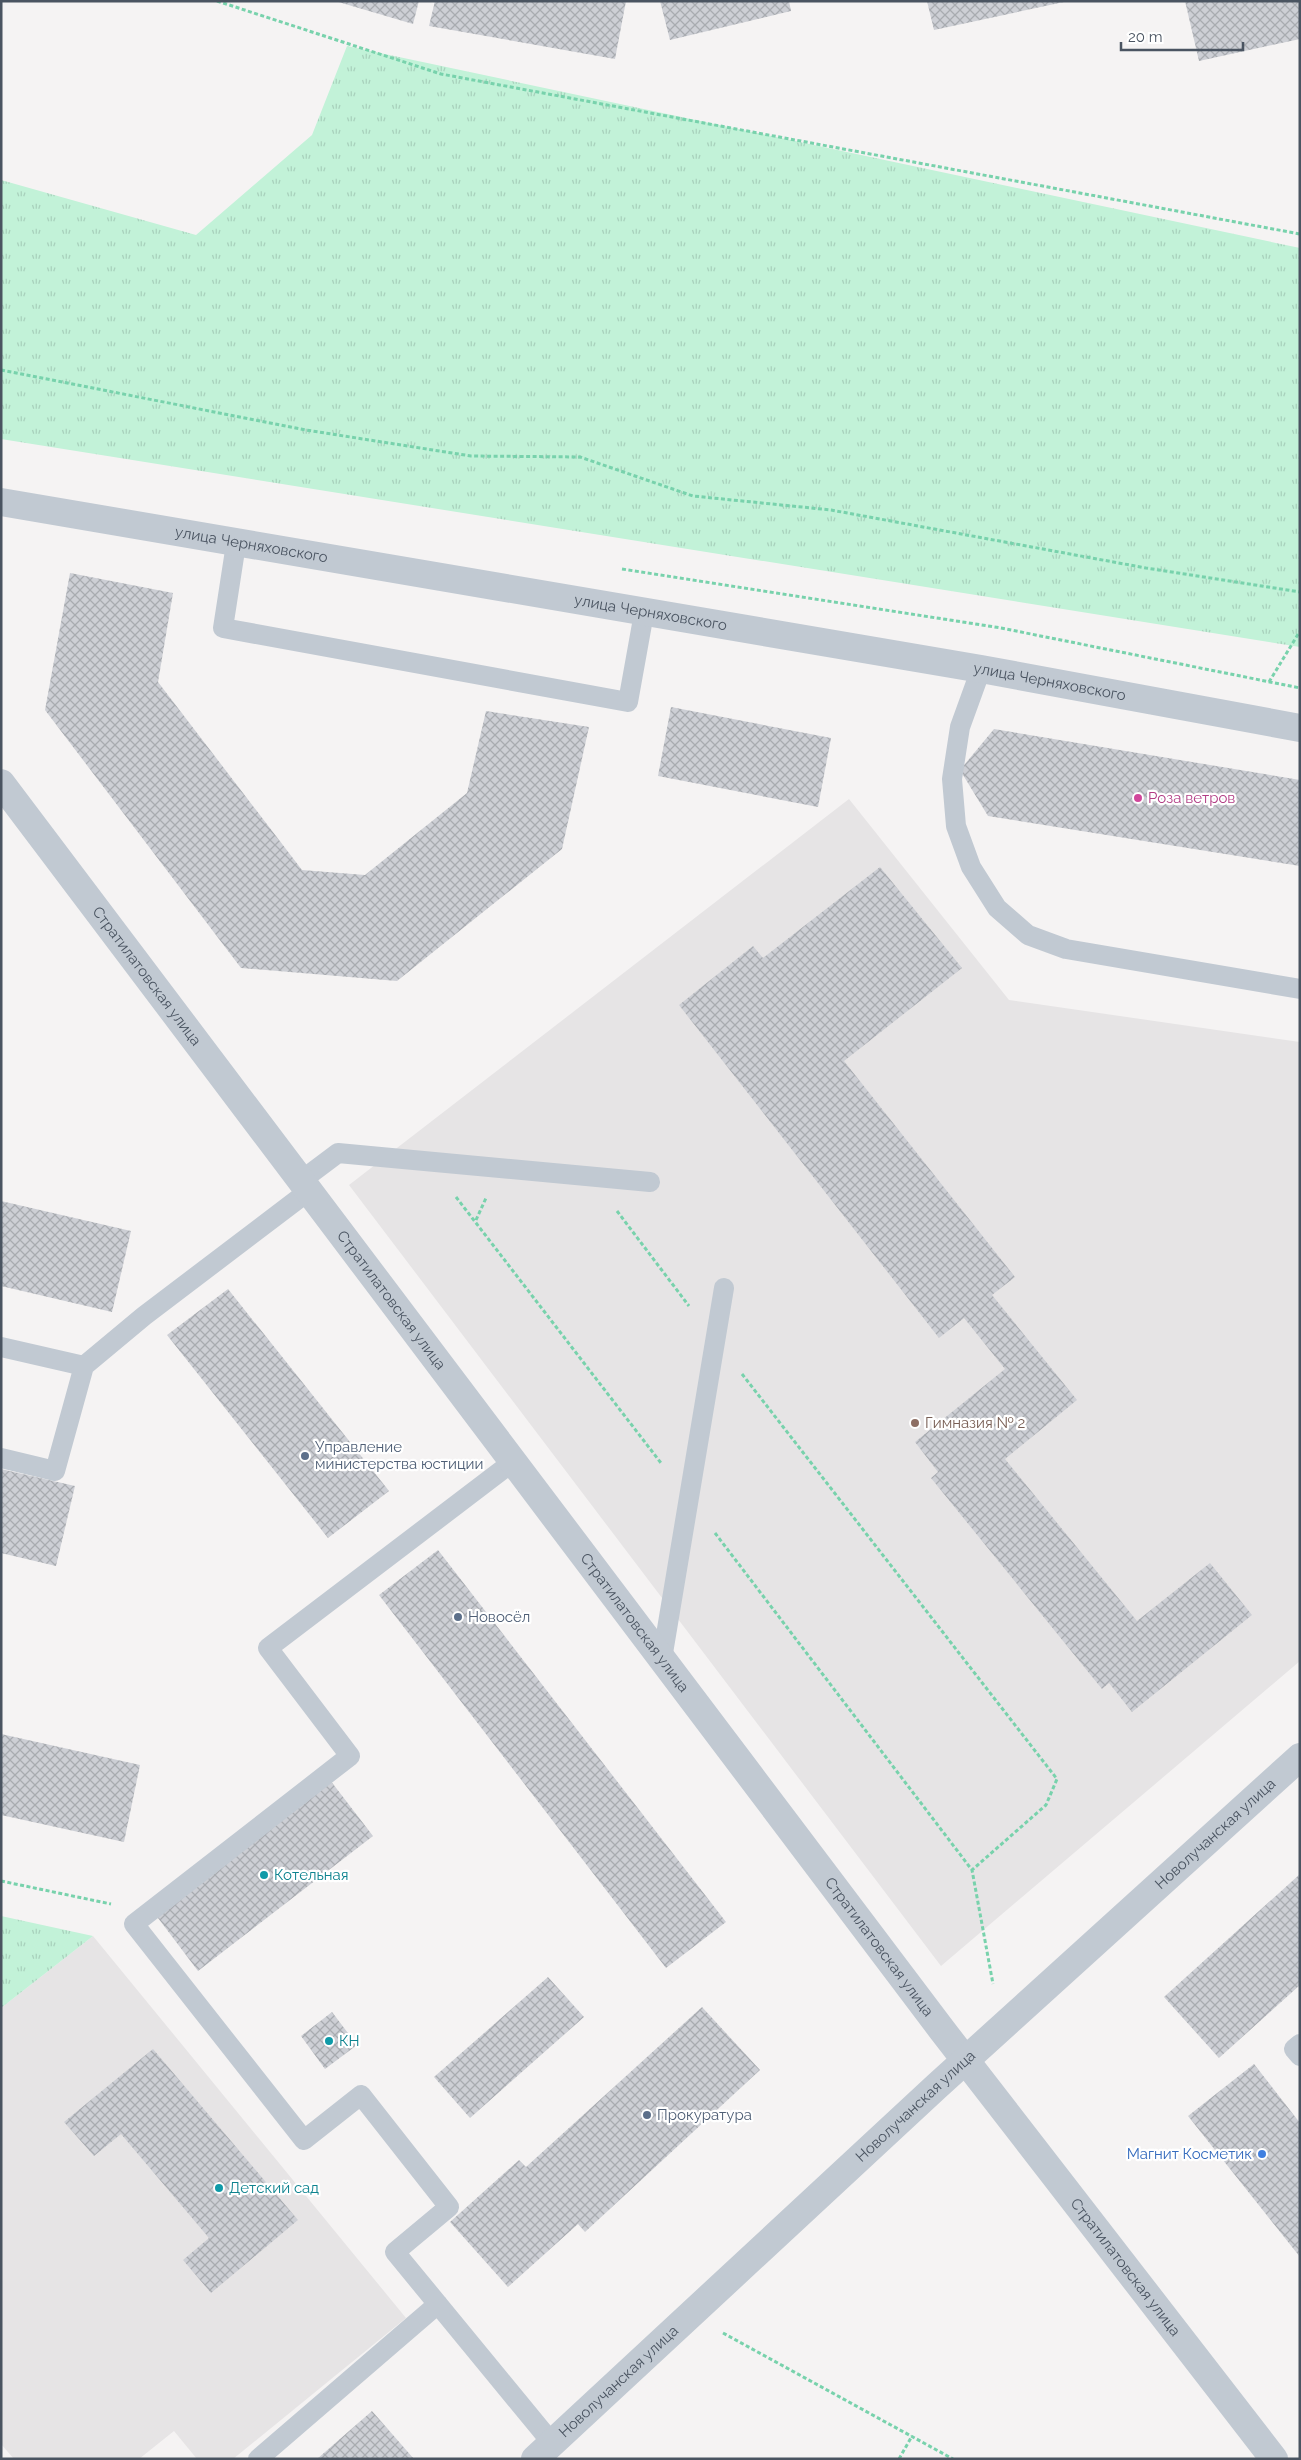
<svg xmlns="http://www.w3.org/2000/svg" width="1301" height="2460" font-family="Raleway,sans-serif">
<style>
.education{fill:#e6e4e5}
.grass{fill:url(#grass-tufts)}
.building{fill:url(#building-cross-hatch)}
.lines{fill:none;stroke-linecap:round;stroke-linejoin:round}
.path{stroke:#78d2ac;stroke-width:3;stroke-dasharray:4 2.5;stroke-linecap:butt}
.service{stroke:#c1c9d2;stroke-width:20}
.minor{stroke:#c1c9d2;stroke-width:28}
.tertiary{stroke:#c1c9d2;stroke-width:28}
.hotel-dot{fill:#d1479c;stroke:#fff;stroke-width:2}
.education-dot{fill:#8d6e63;stroke:#fff;stroke-width:2}
.service-dot{fill:#5c6f8a;stroke:#fff;stroke-width:2}
.culture-dot{fill:#0f9aa8;stroke:#fff;stroke-width:2}
.shop-dot{fill:#3f7fe0;stroke:#fff;stroke-width:2}
.labels{text-anchor:middle;dominant-baseline:central;stroke-width:4.5;stroke-linejoin:round;paint-order:stroke}
.street-label{font-size:15px;fill:#4a5461;stroke:#fff}
.hotel-label{font-size:15px;fill:#b23c85;stroke:#fff;text-anchor:start}
.education-label{font-size:15px;fill:#785e54;stroke:#fff;text-anchor:start}
.service-label{font-size:15px;fill:#4e5e75;stroke:#fff;text-anchor:start}
.culture-label{font-size:15px;fill:#0d838f;stroke:#fff;text-anchor:start}
.shop-label{font-size:15px;fill:#366cbe;stroke:#fff;text-anchor:end}
</style>
<defs>
<pattern id="grass-tufts" width="24" height="20" patternUnits="userSpaceOnUse" patternTransform="scale(1.25)"><rect width="24" height="20" fill="#c2f2d8"/><path d="M3 7l-1-3M5 7V3M7 7l1-3M15 17l-1-3M17 17v-4M19 17l1-3" fill="none" stroke="#a8d1bc"/></pattern>
<pattern id="building-cross-hatch" width="8" height="8" patternUnits="userSpaceOnUse" patternTransform="scale(1.25)"><rect width="8" height="8" fill="#cdcfd5"/><path d="M0 0l8 8M0 8l8-8" fill="none" stroke="#a8abb0"/></pattern>
</defs>
<rect width="100%" height="100%" fill="#f5f3f3"/>
<!-- education -->
<path class="education" d="M849,799L1009,1000L1300,1042V1661L941,1966L349,1185Z
M93,1936L406,2318L233,2459H197L174,2431L139,2459H14L1,2444V2008Z"/>
<!-- grass -->
<path class="grass" d="M347,46L1300,248V647L1,439V180L196,235L312,135Z
M1,1916L93,1936L1,2008Z"/>
<!-- building -->
<path class="building" d="M335,1H419L413,24Z
M435,1H626L615,59L429,26Z
M660,1H789L791,11L670,40Z
M927,1H1064V2L934,30Z
M1185,1H1300V39L1199,61Z
M70,573L173,593L158,682L302,870L365,875L467,793L486,711L589,727L562,849L397,981L241,968L45,710Z
M671,707L831,738L818,807L658,776Z
M994,729L1300,780V866L988,816L960,770Z
M880,867L962,968L844,1061L1015,1277L992,1295L1077,1400L1005,1459L1137,1621L1210,1563L1252,1615L1132,1712L1109,1683L1102,1689L931,1478L938,1472L915,1442L1005,1369L964,1318L939,1338L679,1005L753,946L763,958Z
M1,1201L131,1231L112,1312L1,1286Z
M228,1289L389,1491L328,1538L167,1335Z
M1,1469L75,1486L56,1566L1,1553Z
M438,1550L726,1922L666,1968L379,1595Z
M1,1734L140,1765L124,1842L1,1815Z
M330,1780L373,1836L198,1971L155,1914Z
M1300,1874V1985L1219,2058L1164,1997Z
M548,1977L584,2017L470,2118L434,2077Z
M702,2007L760,2070L585,2232L578,2224L508,2287L450,2222L519,2160L526,2167Z
M332,2012L357,2045L325,2069L301,2036Z
M153,2049L298,2220L211,2293L183,2260L209,2238L121,2134L94,2156L64,2122Z
M1254,2064L1300,2123V2257L1188,2116Z
M372,2411L414,2459H317Z"/>
<g class="lines">
<!-- path -->
<path class="path" d="M217,1L441,74L1300,234
M1,370L306,430L471,456L580,457L693,496L831,510L1146,568L1300,592
M622,569L1001,628L1300,688
M1269,682L1300,631
M456,1197L661,1463
M617,1211L689,1306
M476,1220L486,1198
M742,1374L1057,1779L1046,1805L972,1870
M715,1533L972,1870L993,1984
M1,1881L111,1904
M723,2333L953,2459
M899,2459L912,2436"/>
<!-- service -->
<path class="service" d="M236,544L223,628L628,702L644,613
M981,669L960,727L952,779L956,826L971,867L997,908L1028,935L1066,949L1300,989
M302,1180L338,1153L650,1182
M1,1347L84,1366
M1,1458L55,1471L84,1366L144,1316L310,1190
M514,1461L268,1648L350,1756L134,1924L304,2140L361,2095L449,2207L395,2252L552,2443
M662,1659L724,1288
M1300,2044L1294,2049L1300,2056
M258,2459L438,2304"/>
<!-- minor -->
<path class="minor" id="s1" d="M1,502L981,669L1300,728"/>
<!-- tertiary -->
<g class="tertiary">
<path id="s2" d="M1,783L942,2030L1274,2459"/>
<path id="s3" d="M535,2459L937,2086L1300,1757"/>
</g>
</g>
<!-- markers -->
<circle class="hotel-dot" cx="1138" cy="798" r="5"/>
<circle class="education-dot" cx="915" cy="1423" r="5"/>
<g class="service-dot">
<circle cx="305" cy="1456" r="5"/>
<circle cx="458" cy="1617" r="5"/>
<circle cx="647" cy="2115" r="5"/>
</g>
<g class="culture-dot">
<circle cx="264" cy="1875" r="5"/>
<circle cx="329" cy="2041" r="5"/>
<circle cx="219" cy="2188" r="5"/>
</g>
<circle class="shop-dot" cx="1262" cy="2154" r="5"/>
<g class="labels">
<!-- street labels -->
<g class="street-label">
<text stroke="none"><textPath href="#s1" startOffset="254">улица Черняховского</textPath></text>
<text stroke="none"><textPath href="#s1" startOffset="659">улица Черняховского</textPath></text>
<text stroke="none"><textPath href="#s1" startOffset="1064">улица Черняховского</textPath></text>
<text stroke="none"><textPath href="#s2" startOffset="242">Стратилатовская улица</textPath></text>
<text stroke="none"><textPath href="#s2" startOffset="648">Стратилатовская улица</textPath></text>
<text stroke="none"><textPath href="#s2" startOffset="1052">Стратилатовская улица</textPath></text>
<text stroke="none"><textPath href="#s3" startOffset="924">Новолучанская улица</textPath></text>
<text stroke="none"><textPath href="#s2" startOffset="1458">Стратилатовская улица</textPath></text>
<text stroke="none"><textPath href="#s3" startOffset="519">Новолучанская улица</textPath></text>
<text stroke="none"><textPath href="#s2" startOffset="1862">Стратилатовская улица</textPath></text>
<text stroke="none"><textPath href="#s3" startOffset="114">Новолучанская улица</textPath></text>
</g>
<!-- hotel labels -->
<g class="hotel-label">
<text x="1148" y="798">Роза ветров</text>
</g>
<!-- education labels -->
<g class="education-label">
<text x="925" y="1423">Гимназия № 2</text>
</g>
<!-- service labels -->
<g class="service-label">
<text x="315" y="1447">Управление<tspan x="315" dy="17">министерства юстиции</tspan></text>
<text x="468" y="1617">Новосёл</text>
<text x="657" y="2115">Прокуратура</text>
</g>
<!-- culture labels -->
<g class="culture-label">
<text x="274" y="1875">Котельная</text>
<text x="339" y="2041">КН</text>
<text x="229" y="2188">Детский сад</text>
</g>
<!-- shop labels -->
<g class="shop-label">
<text x="1252" y="2154">Магнит Косметик</text>
</g>
</g>
<!-- border -->
<rect width="1301" height="2460" fill="none" stroke="#4a5461" stroke-width="5"/>
<!-- scale -->
<path d="M1121 42v8h122v-8" fill="none" stroke="#4a5461" stroke-width="2.5"/>
<text x="1128" y="42" font-size="15" fill="#4a5461" stroke="#ffffff" stroke-width="4" paint-order="stroke">20 m</text>
</svg>
